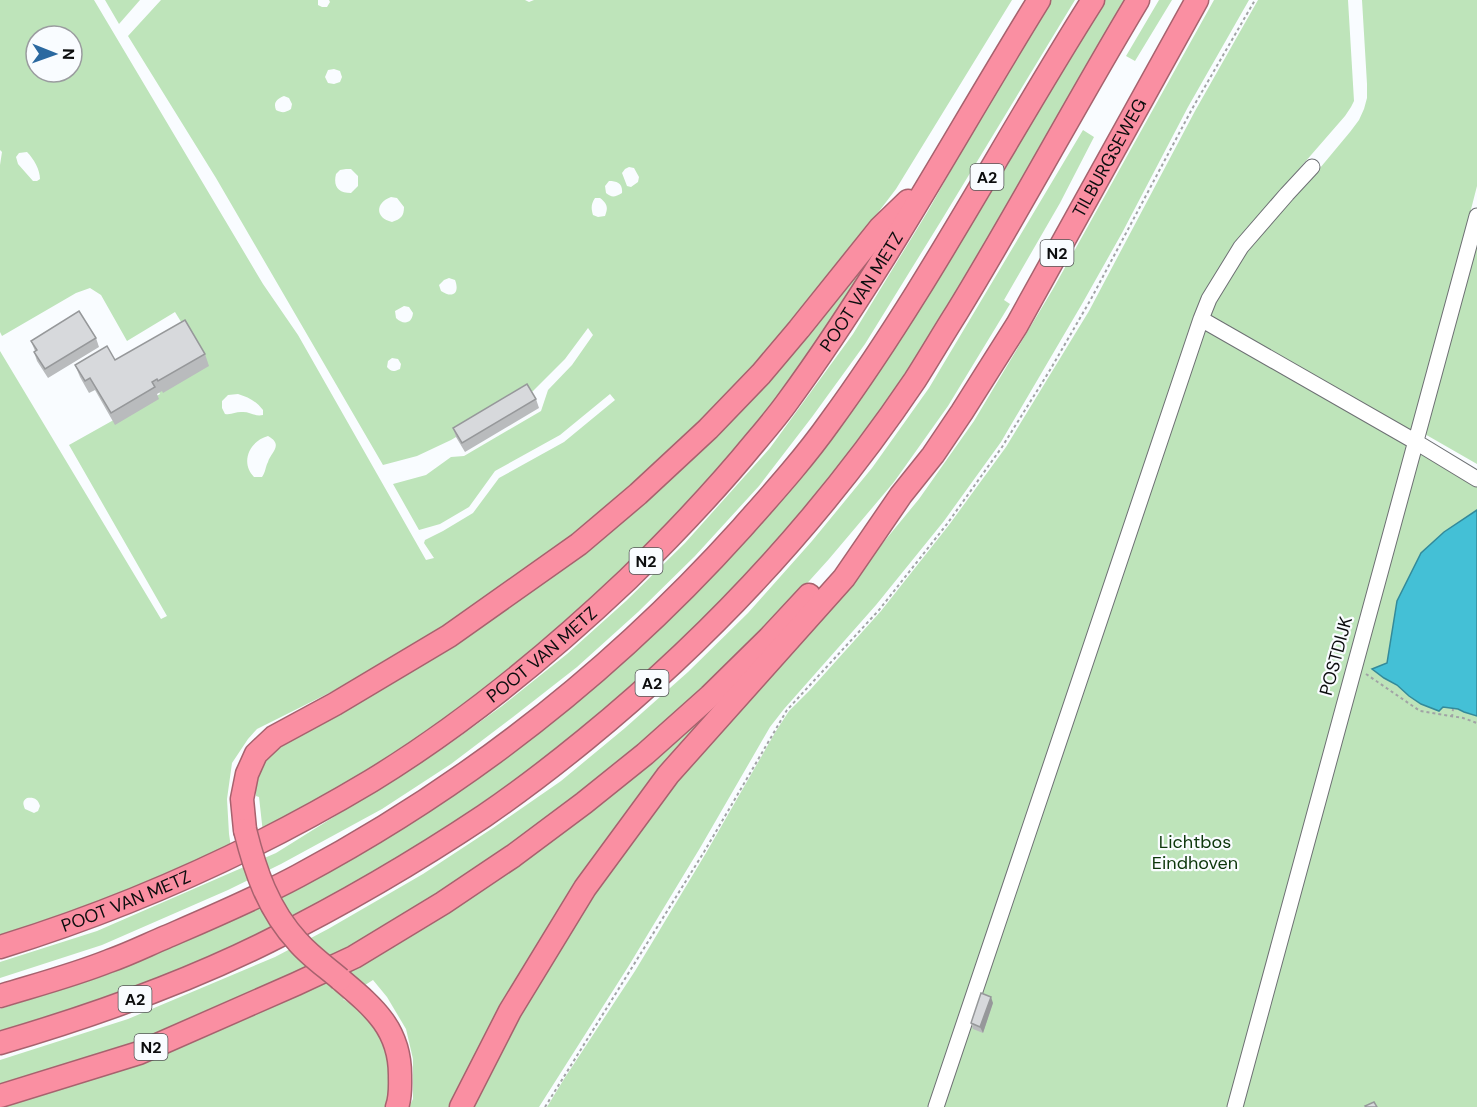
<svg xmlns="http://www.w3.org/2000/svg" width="1477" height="1107" font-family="'DM Sans',sans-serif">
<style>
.green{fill:#bee4ba;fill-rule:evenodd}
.water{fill:#44c0d6;stroke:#338a9a;stroke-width:1.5}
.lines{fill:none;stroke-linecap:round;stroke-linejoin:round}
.minor-casing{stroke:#6d7073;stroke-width:17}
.highway-casing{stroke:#a7626e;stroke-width:25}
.path{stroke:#a1a3a5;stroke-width:2;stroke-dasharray:3 3;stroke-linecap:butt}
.minor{stroke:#fff;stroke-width:15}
.highway{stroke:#fa8fa2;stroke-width:22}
.highway-bridge-casing{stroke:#a7626e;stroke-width:25;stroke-linecap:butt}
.highway-bridge{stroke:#fa8fa2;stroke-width:22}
.wall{fill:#b9bbbd}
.shaded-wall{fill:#96989a}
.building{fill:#d7d9dc;stroke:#96989a;stroke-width:1.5}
.labels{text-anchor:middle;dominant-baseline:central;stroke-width:4.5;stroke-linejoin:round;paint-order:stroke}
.shield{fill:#f9fcff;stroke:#535556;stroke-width:1.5}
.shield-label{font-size:16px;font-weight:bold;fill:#0c0d0e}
.street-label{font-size:18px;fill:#0c0d0e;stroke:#f9fcff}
.park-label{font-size:18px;fill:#0d370b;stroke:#f9fcff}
</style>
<rect width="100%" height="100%" fill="#f9fcff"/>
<!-- green -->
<path class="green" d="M0,0H94L263,284L298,335L426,560L434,558L424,543L425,540L443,531L473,513L499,478L564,442L615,400L610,394L560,435L495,471L469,507L440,524L419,530L393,484L426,475L451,457L464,456L541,411L548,390L572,365L593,335L588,328L565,359L533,391L451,440L417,456L383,465L216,178L128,36L161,0H318V5L322,7H327L330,2L329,0H525L529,2L534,0H1012L896,189L794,323L702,422L572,538L443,628L347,684L257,729L248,739L232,763L227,799L229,834L231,847L86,910L0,938V351L161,619L167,616L69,445L160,394L157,387L204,359L175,312L127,341L101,295L90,288L76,293L2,336L0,332V165L2,152L0,150ZM36,36H72V72H36ZM334,69L340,71L342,77L340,82L334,84L328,83L325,77L328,70ZM284,96L289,98L292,104L291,109C285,113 282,113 276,110C273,102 277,99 284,96ZM27,152C34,159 40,170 40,179L37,181H33L18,164L16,157L19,153ZM629,167L634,168L639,177L638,182L631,187L627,186L622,173L625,169ZM346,169H351L358,176V186L351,193C338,193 333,186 336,174L340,170ZM609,181C617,181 623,183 622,193C615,197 612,198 606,193L605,186ZM391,197L397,198L404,207C404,216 401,219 392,222C375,218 375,203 391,197ZM595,198H600C608,204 608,208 605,216L598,217L593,215C591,208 591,204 595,198ZM449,278L455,280C460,293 453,299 441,291L439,285L444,280ZM404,306L409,307L413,313C412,324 403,325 396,318L395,311ZM392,358L398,359L401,364L400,369C394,372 391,372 387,367L388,361ZM238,394C248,397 256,401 263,410V415C254,417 250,411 241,412C235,412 232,415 225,414L222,408V401L228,395ZM268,436C284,445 271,452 268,462C265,468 266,471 262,477H254C240,463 249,441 268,436ZM27,798C34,797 38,799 40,806L38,811L34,813L25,809C23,804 22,801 27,798Z
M105,0H140L119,24Z
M1047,0H1075L941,221L865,344L812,417L759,486L695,556L638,612L577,667L513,717L451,764L382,809L281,864L228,890L102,945L0,978V962L97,931L276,853L441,750L502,706L567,654L626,601L685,543L770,448L853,334L928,211Z
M1105,0H1127L983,252L907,372L853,449L794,522L730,593L671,653L546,759L411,851L308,911L261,934L120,994L0,1033V1009L111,973L240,917L297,888L713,575L1000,171Z
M1159,0H1172L1135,61L1126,56Z
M1214,0H1249L1188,107L1122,233L1082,304L1001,442L944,521L876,605L784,709L770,727L700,848L628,967L539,1107H471L517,1015L591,894L674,781L850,583L919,499L974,421L1053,289Z
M1258,0H1348L1354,101L1351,107L1345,116L1285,185L1229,257L1207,298L1199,318L1201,316L1398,430L1211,320L1210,315L1211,309L1218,292L1248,245L1320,168L1350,132L1359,120L1364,109L1367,98V84L1362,0H1477V186L1416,424L1413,432L1405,434L1418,442L1417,448L1477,482V510L1444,532L1421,553L1397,601L1387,663L1382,665L1477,698V1107H547L564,1079L635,971L706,853L776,731L789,711L810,690L881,611L949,525L1006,447L1089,311L1195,111Z
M1083,130L1094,137L1060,203L1004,300L1010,304L948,406L894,482L829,559L764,631L640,748L509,849L348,950L136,1042L0,1086V1060L128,1019L275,957L328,929L423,874L493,828L561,781L625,728L688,672L748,613L812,541L872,468L929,388Z
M910,198L832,320L782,391L734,452L669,525L552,636L430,730L362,774L263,833L259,797L256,796V775L271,751L584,549Z
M1477,241V464L1423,433Z
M715,705L662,769L452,1107H409L413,1099V1059L406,1029L387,997L373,980L343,999C349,1003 357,1007 363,1012C389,1038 397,1072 385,1107H0V1105L300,991Z"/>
<!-- water -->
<path class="water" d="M1477,510V716L1464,712L1458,709L1443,707L1439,711L1421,704L1409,696L1397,685L1384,678L1372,669L1387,663L1397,601L1421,553L1444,532Z"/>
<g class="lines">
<defs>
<path id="minor" d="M1201,319L1209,299L1241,247L1287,194L1312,167
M936,1107L1201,319L1416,442L1477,479
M1235,1107C1315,810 1396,513 1477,216"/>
<g id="highway">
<path d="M245,830L242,799L247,774L256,754L274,737L335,704L449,636L579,544L638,494L708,429L761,374L799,329L880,228L908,201"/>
<path id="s1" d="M0,947C130,907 254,851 371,781C461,726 551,652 628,579C673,535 716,490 756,441C767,428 778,415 788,401C881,274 956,134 1039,0"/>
<path d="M340,979C372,1006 400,1028 400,1075C400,1086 401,1096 397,1107"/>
<path d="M0,996C36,985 74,975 109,961C129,954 147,945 166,937C210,918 255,899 298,876C465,787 615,669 742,528C772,494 803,460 830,422C928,288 1004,140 1093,0"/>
<path d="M0,1043C92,1016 183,984 269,941C343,904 415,862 484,816C519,792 553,766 586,739C712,636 824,515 915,380C929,358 943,334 957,312C1020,209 1076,103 1138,0"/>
<path d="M0,1096L139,1053L296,984L354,957L443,903L513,856L584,803L645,754L710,696L769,638L809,595"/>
<path id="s2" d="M461,1107L510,1011L585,888L668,775L844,578L901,495L933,455L962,412L1017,325L1197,0"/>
</g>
</defs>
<!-- minor casing -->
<use href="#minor" class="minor-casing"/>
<!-- highway casing -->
<use href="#highway" class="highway-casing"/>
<!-- path -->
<path class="path" d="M1366,674L1420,711L1463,718L1477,723
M1452,717L1453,709
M545,1107L704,852L787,710L879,610L947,524L1002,447L1050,370L1091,299L1192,109L1255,0"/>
<!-- minor -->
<use href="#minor" class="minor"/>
<!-- highway -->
<use href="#highway" class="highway"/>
<defs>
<path id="highway-bridge" d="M245,830C255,870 268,910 298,942C310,956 326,967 340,979"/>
</defs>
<!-- highway-bridge casing -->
<use href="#highway-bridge" class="highway-bridge-casing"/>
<!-- highway-bridge -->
<use href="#highway-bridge" class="highway-bridge"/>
</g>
<!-- wall -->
<path class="wall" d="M96,338L99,347L48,378L37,361L34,352L35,351L31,341Z
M205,354L209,366L163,393L162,391L157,394L159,399L115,425L95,390L89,393L80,377L75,365L115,360Z
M536,399L539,408L465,452L456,437L453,428Z
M993,1003L983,1033L973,1029L971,1023Z"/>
<!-- shaded-wall -->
<path class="shaded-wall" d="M991,997L993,1003L983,1033L980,1027Z"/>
<!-- building -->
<path class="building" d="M79,311L96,338L45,369L34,352L37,350L31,341Z
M185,320L205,354L158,381L157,379L152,382L155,387L111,413L90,378L85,381L75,365L107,346L115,360Z
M527,384L536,399L462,443L453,428Z
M981,993L991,997L980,1027L971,1023Z
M1374,1102L1377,1107H1366L1365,1106Z"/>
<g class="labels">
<!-- shield labels -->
<g class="shield">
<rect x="970.5" y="164" width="33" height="26" rx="4.5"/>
<rect x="1040.5" y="240" width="33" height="26" rx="4.5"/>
<rect x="629.5" y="548" width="33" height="26" rx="4.5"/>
<rect x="635.5" y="670" width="33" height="26" rx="4.5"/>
<rect x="118.5" y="986" width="33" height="26" rx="4.5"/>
<rect x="134.5" y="1034" width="33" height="26" rx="4.5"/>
</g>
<g class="shield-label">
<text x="987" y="177">A2</text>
<text x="1057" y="253">N2</text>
<text x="646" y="561">N2</text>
<text x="652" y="683">A2</text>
<text x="135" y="999">A2</text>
<text x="151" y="1047">N2</text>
</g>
<!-- street labels -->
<g class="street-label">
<text stroke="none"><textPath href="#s2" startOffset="1154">TILBURGSEWEG</textPath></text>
<text stroke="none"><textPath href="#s1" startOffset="1106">POOT VAN METZ</textPath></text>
<text stroke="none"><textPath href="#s1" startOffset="620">POOT VAN METZ</textPath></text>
<text transform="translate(1336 656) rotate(-75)">POSTDIJK</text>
<text stroke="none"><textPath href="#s1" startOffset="134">POOT VAN METZ</textPath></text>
</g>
<!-- park labels -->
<g class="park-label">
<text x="1195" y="842">Lichtbos<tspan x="1195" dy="21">Eindhoven</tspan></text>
</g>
</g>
<!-- north arrow -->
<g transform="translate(54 54) rotate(91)"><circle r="28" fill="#f9fcff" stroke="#9a9c9f" stroke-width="1.5"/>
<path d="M0-4.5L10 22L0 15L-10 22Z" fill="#2b69a0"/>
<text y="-9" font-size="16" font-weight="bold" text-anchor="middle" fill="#0c0d0e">N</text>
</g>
</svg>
